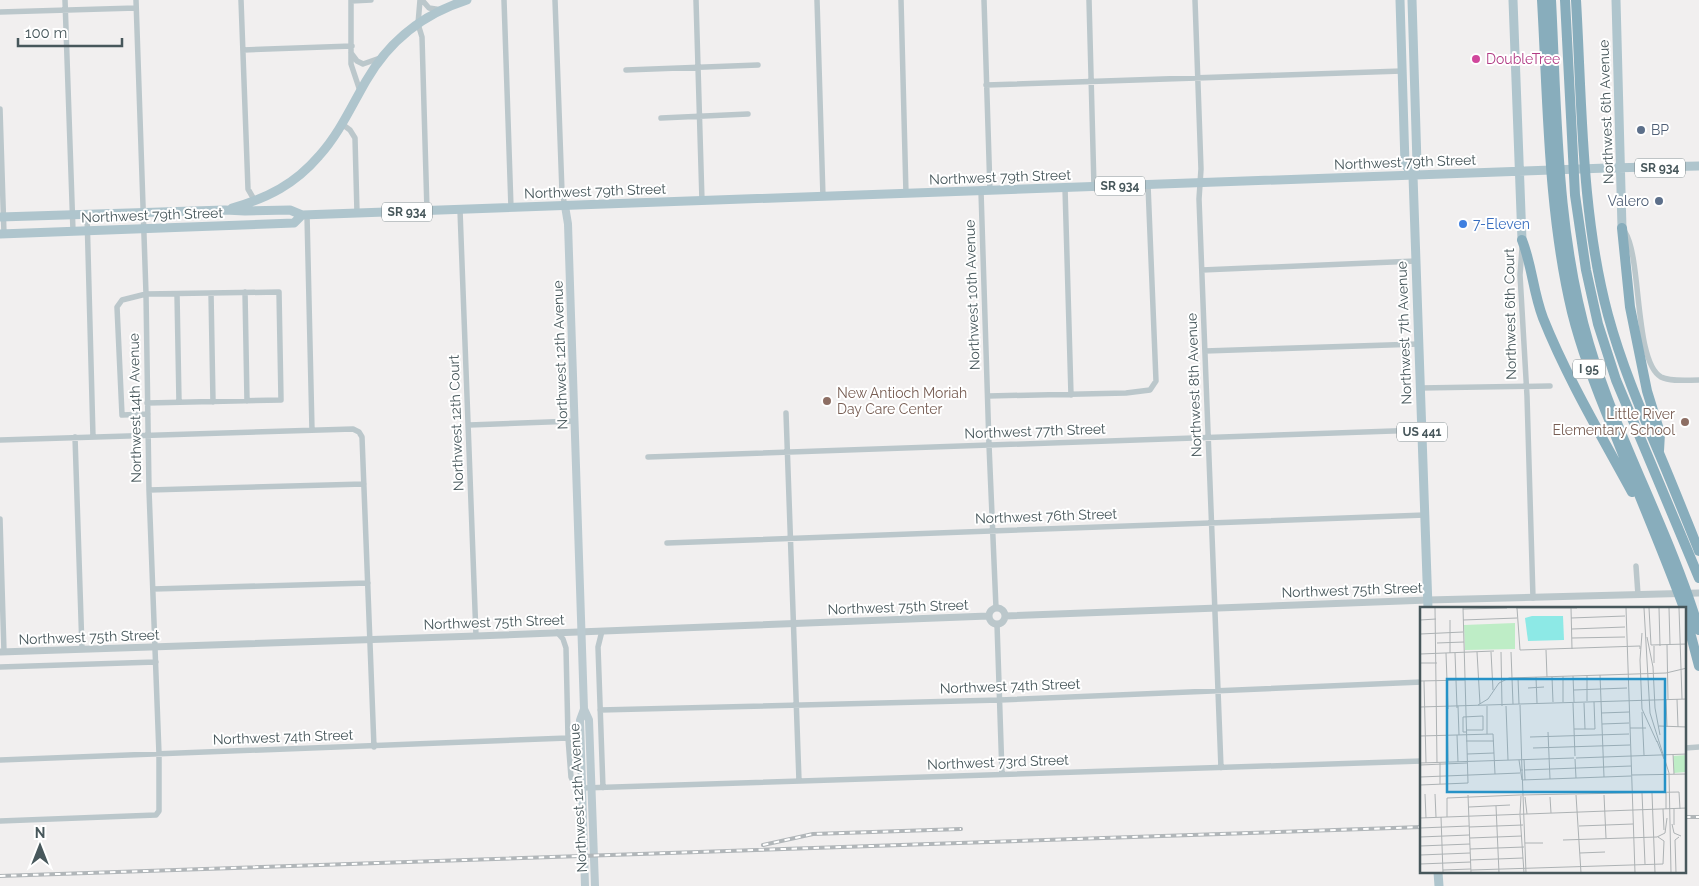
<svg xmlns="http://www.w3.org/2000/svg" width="1699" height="886" font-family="Raleway,sans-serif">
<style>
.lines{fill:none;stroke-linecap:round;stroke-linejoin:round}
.minor{stroke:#bbc7cb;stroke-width:5.5}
.tertiary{stroke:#bbc7cb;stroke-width:7}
.secondary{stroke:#bbcad0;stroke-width:8}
.primary{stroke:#afc5cd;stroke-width:9}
.motorway{stroke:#88adbc;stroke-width:10}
.rail-casing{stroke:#b1b6b9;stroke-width:4}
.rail{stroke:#fff;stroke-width:2;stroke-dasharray:5.5;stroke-linecap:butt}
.hotel-dot{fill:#d1479c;stroke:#fff;stroke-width:2}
.service-dot{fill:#5c6f8a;stroke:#fff;stroke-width:2}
.shop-dot{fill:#3f7fe0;stroke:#fff;stroke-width:2}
.education-dot{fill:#8d6e63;stroke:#fff;stroke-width:2}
.labels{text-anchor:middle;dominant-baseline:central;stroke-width:4;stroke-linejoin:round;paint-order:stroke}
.shield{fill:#fff;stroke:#7e898c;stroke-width:1}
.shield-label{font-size:12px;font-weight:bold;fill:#47575b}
.hotel-label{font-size:14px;fill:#b23c85;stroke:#fff;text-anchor:start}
.street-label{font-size:14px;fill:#47575b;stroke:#fff}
.service-label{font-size:14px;fill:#4e5e75;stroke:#fff;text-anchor:start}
.shop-label{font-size:14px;fill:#366cbe;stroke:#fff;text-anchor:start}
.education-label{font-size:14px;fill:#785e54;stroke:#fff;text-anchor:start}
.inset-road{fill:none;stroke:#adb2b4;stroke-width:1}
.view{fill:#2592c7;fill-opacity:0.15;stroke:#2592c7;stroke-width:2.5}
.inset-edge{fill:none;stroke:#47575b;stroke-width:2.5}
</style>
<rect width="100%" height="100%" fill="#f1efef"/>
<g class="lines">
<!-- minor -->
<path class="minor" d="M65,0L73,231
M241,0L248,189L255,201
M351,0V64L360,91
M420,0L418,24L422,37L427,211
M422,0L429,8L442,10
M504,0L511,208
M555,0L562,192L565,206
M696,0L702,201
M817,0L823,197
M901,0L906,194
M984,0L990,191
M1089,0L1094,187
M1195,0L1201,169L1199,199L1221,768
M351,1L371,0
M0,12L136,8
M243,50L352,46
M351,53L357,61L363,64L380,58
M626,70L758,65
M986,85L1402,71
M0,109L4,234
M661,118L748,114
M342,124L350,130L355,138L357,213
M1065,188L1071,395
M981,191L989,445L996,608
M460,210L476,636
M87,214L93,437
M307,215L312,430
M1625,232C1642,258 1634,362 1661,377C1671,382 1687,380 1699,380
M1522,248L1520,275L1527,396L1533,598
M1202,270L1416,261
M245,292L247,401
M211,293L213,402
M177,294L179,402
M1205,351L1419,344
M1420,388L1550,386
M988,396L1126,393L1150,390L1156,381L1148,185
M147,403L281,400L279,292L146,294L122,300L117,307L122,415L148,414
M786,413L799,781
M469,425L575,421
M75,437L82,649
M0,440L353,429L359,432L362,437L374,747
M648,457L1422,430
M149,490L364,484
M0,519L4,652
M667,543L1425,515
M1636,566L1638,595
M153,589L368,583
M997,624L1002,774
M602,631L598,647L603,788
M557,632L563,639L566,648L568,738L571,777L575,785L583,788L1422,761
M0,667L156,662
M600,710L1000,700L1422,682
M1685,748L1699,747
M0,760L568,738
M0,821L156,815L159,811V754L149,490L146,294L136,0"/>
<!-- tertiary -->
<path class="tertiary" d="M989 616a8 8 0 1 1 16 0a8 8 0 1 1-16 0Z
M1005,616L1428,600L1699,593
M0,652L476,636L988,616"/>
<!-- secondary -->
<path class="secondary" d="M565,206L568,224L584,709L580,720L585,886
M584,709L589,720L595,886"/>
<!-- primary -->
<path class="primary" d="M1400,0L1405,164L1413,176
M1412,0L1417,164L1413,176L1428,608
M1513,0L1522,240
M1616,0L1622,228
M232,208C268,198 295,184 319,156C339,134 351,107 366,81C389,41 423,14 467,0
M0,217L225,210L245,211L290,210L302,215L1607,168L1699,166
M0,234L294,223L302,215
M1438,872L1439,886"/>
<!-- motorway -->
<path class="motorway" d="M1542,0C1548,102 1548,212 1572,312C1582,352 1597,391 1613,429C1636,489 1662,548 1684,608
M1551,0C1557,115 1556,233 1589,344C1618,442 1670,532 1699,630
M1565,0L1575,195L1586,270L1598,324L1616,380L1699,578
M1576,0C1582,103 1581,215 1608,315C1621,363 1640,408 1659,453C1673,486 1686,519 1699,551
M1622,228L1630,307L1647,391L1660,433L1659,451
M1522,240C1532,265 1533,292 1543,318C1567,378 1601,435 1632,492
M1685,613L1699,666"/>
<defs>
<path id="rail" d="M1685,817H1699
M763,845L813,834L961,829
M0,876L1422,827"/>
</defs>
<!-- rail casing -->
<use href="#rail" class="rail-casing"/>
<!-- rail -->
<use href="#rail" class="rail"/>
</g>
<!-- markers -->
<circle class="hotel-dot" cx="1476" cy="59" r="5"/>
<g class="service-dot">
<circle cx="1641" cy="130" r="5"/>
<circle cx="1659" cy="201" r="5"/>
</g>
<circle class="shop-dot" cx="1463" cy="224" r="5"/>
<g class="education-dot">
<circle cx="827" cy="401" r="5"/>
<circle cx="1685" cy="422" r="5"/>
</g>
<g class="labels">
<!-- shield labels -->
<g class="shield">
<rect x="1635" y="158.5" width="50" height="19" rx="4"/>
<rect x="1095" y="176.5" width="50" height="19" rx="4"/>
<rect x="382" y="202.5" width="50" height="19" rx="4"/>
<rect x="1573" y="359.5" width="32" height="19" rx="4"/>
<rect x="1397" y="422.5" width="50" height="19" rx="4"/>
</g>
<g class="shield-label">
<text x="1660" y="168">SR 934</text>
<text x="1120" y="186">SR 934</text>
<text x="407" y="212">SR 934</text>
<text x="1589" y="369">I 95</text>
<text x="1422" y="432">US 441</text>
</g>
<!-- hotel labels -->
<g class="hotel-label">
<text x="1486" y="59">DoubleTree</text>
</g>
<!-- street labels -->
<g class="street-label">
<text transform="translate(1606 112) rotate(-92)">Northwest 6th Avenue</text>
<text transform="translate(1405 162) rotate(-2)">Northwest 79th Street</text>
<text transform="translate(1000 177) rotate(-2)">Northwest 79th Street</text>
<text transform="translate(595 191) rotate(-2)">Northwest 79th Street</text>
<text transform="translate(152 215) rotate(-2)">Northwest 79th Street</text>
<text transform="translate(972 295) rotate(-92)">Northwest 10th Avenue</text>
<text transform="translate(1510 314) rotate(-91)">Northwest 6th Court</text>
<text transform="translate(1404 333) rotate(-92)">Northwest 7th Avenue</text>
<text transform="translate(560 355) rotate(-92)">Northwest 12th Avenue</text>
<text transform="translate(1194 385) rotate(-92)">Northwest 8th Avenue</text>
<text transform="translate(135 408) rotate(-91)">Northwest 14th Avenue</text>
<text transform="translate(456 423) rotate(-92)">Northwest 12th Court</text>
<text transform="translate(1035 431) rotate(-2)">Northwest 77th Street</text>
<text transform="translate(1046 516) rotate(-2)">Northwest 76th Street</text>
<text transform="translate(1352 590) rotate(-2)">Northwest 75th Street</text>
<text transform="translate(898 607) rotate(-2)">Northwest 75th Street</text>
<text transform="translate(494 622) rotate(-2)">Northwest 75th Street</text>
<text transform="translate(89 637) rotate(-2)">Northwest 75th Street</text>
<text transform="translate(1010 686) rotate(-2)">Northwest 74th Street</text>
<text transform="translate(283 737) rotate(-2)">Northwest 74th Street</text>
<text transform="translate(998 762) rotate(-2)">Northwest 73rd Street</text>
<text transform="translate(578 798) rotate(-93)">Northwest 12th Avenue</text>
</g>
<!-- service labels -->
<g class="service-label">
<text x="1651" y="130">BP</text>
<text x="1649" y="201" text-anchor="end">Valero</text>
</g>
<!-- shop labels -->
<g class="shop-label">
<text x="1473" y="224">7-Eleven</text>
</g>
<!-- education labels -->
<g class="education-label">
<text x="837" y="393">New Antioch Moriah<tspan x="837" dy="16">Day Care Center</tspan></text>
<text x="1675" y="414" text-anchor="end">Little River<tspan x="1675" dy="16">Elementary School</tspan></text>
</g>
</g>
<!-- overview -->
<g transform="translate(1420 607)">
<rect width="266" height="266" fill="#f1efef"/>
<path d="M95,16V42L45,43L44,18ZM266,148V165L254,166L253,149Z" fill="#beedc6"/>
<path d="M112,9H143L144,33L108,34L105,11Z" fill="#8de9e6"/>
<path class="inset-road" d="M15,1L17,156M96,1H157M97,1L100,43L220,39V42M151,1L152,42M206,1L215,266M224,1L230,106L249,166L251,266M229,1L231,38L267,37M239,1L240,39M249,1L250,38M259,1L262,92M43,2L87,1M151,11L205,9M0,13L16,12M30,13V46M43,13L97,11M152,22L205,20M0,27L43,25M227,30L233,60M152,31L205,30M17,36L44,35M247,38L248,92M234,39V56M126,43L127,70M57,45L60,97M71,45L73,83M81,45L82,99M91,45L93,97M26,46L28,102M35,46L37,101M0,47L74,44M220,53L222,102M220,53L222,26M0,56H17M233,60L235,101M167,68V94M180,68L184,170M143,69V95M153,69L154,95M116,70L117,96M132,70L133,95M98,71L99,97M0,74L45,73M4,74L6,156M108,81L124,80M154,83L207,81M257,92L258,120M246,93L247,120M153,96L155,149M164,96L165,122M58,98L68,92L79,76L89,71L246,66L267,61M100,98L102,164M38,99L39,128M67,99V127M86,99L88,153M0,100L267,92M235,101L240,128M27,102L28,155M222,102L237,135M222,105L224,148M181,106L209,105M182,117L209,116M239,119L267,120M210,121H226M154,122H175L174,95M46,123H63V109L43,110V125H46M128,125L130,172M37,128L38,155M0,129L73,127L75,167M110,130L209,127M46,134H74M237,134L244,152M113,141L210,138M47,147L74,146M253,147L254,167M156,151L267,147M104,152L105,173M155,152L156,171M99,153L102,173L211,169M0,156L154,151M20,156V177M0,158L47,156M102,162L106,266M104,163L211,159M212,168L267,167M0,170L100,166M0,178L48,176L43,1M222,186L225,257M232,186L235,266M246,186V202M5,187L6,211M15,187L16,210M48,188L51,266M156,188L161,266M184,188L186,231M105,190L107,207M130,190L131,206M76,199L79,266M49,200L90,198M243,202L244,223M100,207L101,189M100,208L104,266M21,210L23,266M27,210V191L99,188L259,185L260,202M0,211L267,201M252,217L254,226L261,229M254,218V202M159,219L213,217M49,220L103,218M0,221L49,219M0,230L49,228M237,230L245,226L247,211M50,231L102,229M143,233L237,230M105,236H123M0,239L50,237M50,242L104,240M160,246L185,245M0,248L50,246M50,253L103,251M0,257L51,255M23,263L51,262M51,263L243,257L244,234L238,230M256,266L255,233L259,230"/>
<path class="view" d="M27,72H245V185H27Z"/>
<rect width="266" height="266" class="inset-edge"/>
</g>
<!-- north arrow -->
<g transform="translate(40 846)" stroke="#ffffff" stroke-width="4" paint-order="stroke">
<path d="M0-4L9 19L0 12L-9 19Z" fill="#47575b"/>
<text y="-8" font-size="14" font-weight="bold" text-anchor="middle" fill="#47575b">N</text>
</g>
<!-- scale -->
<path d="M18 38v8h104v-8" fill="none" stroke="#47575b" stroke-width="2.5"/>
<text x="25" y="38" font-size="15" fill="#47575b" stroke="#ffffff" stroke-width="4" paint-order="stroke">100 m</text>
</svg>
